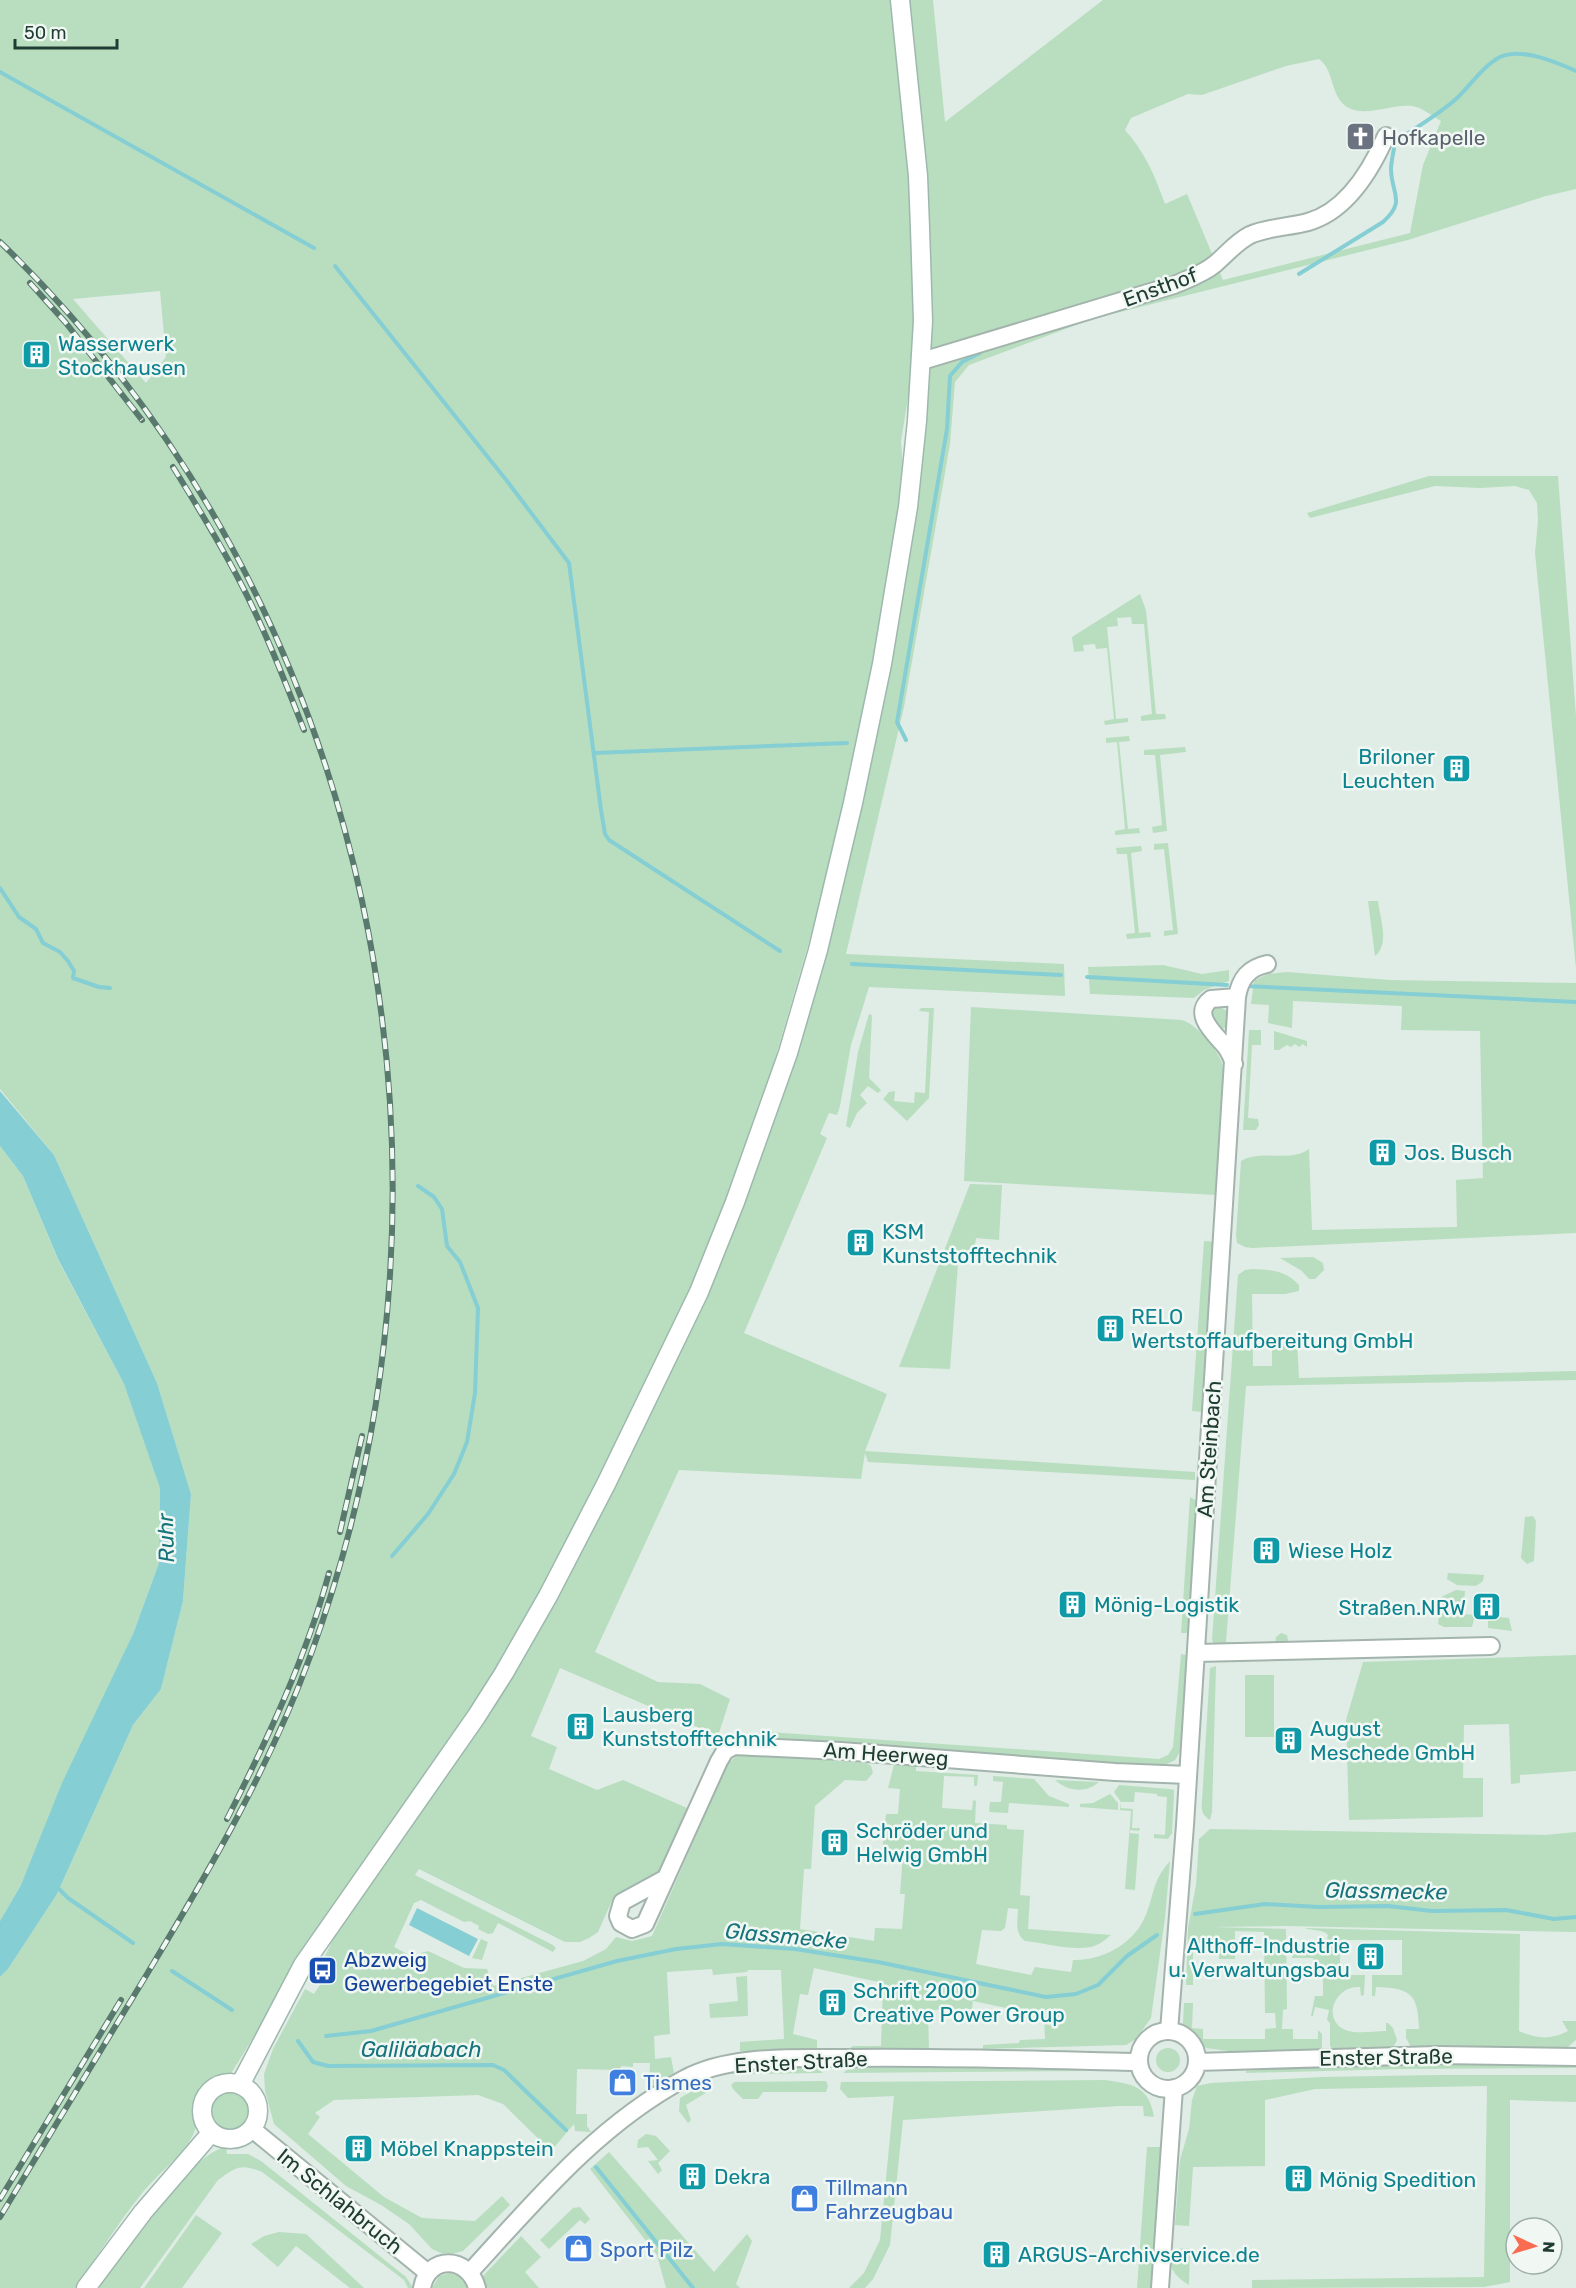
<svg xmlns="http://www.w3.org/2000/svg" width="1576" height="2288" font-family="Rubik,sans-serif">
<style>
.green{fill:#b8debf;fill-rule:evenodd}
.water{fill:#85ced4}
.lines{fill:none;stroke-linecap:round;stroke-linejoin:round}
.stream{stroke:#85ced4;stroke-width:4}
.street-casing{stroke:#a3b4ad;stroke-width:20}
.secondary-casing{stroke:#9eb8ad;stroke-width:21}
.street{stroke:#fff;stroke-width:16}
.secondary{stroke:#fff;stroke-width:18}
.rail-casing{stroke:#5a796e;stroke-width:6}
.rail{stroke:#f1f8f4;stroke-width:4;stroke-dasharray:11;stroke-linecap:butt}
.labels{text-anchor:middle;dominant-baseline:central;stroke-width:5;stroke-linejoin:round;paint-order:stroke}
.worship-label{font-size:21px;fill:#5b616d;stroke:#f1f8f4;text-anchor:start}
.street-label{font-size:21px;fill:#203d33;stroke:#f1f8f4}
.culture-label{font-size:21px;fill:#0d838f;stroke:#f1f8f4;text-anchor:start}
.transit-label{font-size:21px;fill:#164399;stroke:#f1f8f4;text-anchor:start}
.shop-label{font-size:21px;fill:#366cbe;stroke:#f1f8f4;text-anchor:start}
.water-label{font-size:22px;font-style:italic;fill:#17737c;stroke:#f1f8f4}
</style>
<rect width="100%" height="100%" fill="#e0ece6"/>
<!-- green -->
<path class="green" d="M0,0H933L945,122L1103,0H1576V189L1546,196L1408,240L1092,319L969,365L955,382L950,444L904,707L846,954L1064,964L1065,996L869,987L851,1045L840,1106L837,1115L829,1113L820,1134L827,1138L744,1333L887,1394L865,1451L1195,1472V1480L868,1462L865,1453L861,1479L679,1470L595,1652L658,1682L700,1684L730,1699L718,1736L560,1668L531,1736L557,1747L549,1769L597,1790L623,1780L687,1808L659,1874L614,1896L598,1932L589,1938L580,1942H565L419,1869L415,1875L553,1945L556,1948L553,1952L498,1923L493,1933L488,1934L478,1929L479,1926L470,1921L464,1922L421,1900L414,1903L394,1947L411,1956L428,1951L464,1968L487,1969L493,1986L583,1961L606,1949L616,1937L632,1941L652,1936L727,1765L737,1755L742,1754L867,1763L871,1766L873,1773L866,1781L845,1780L815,1806L811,1869H804L800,1929L874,1941L875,1928L902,1929L905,1894H900L903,1853L882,1851L886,1814H898L900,1789L888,1788L894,1765L916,1766V1771L978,1775L977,1786H974V1777L944,1776L942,1808L972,1810L973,1800L976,1801L975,1823L1007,1825V1829L1024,1830L1020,1895L1030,1896L1028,1929L1111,1935C1105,1940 1099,1945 1091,1947C1071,1951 1046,1943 1025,1941C1014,1933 1018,1921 1018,1909L1008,1908L1005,1928L1001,1931L982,1930L976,1964L1031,1975L1035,1967L1071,1972L1073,1960C1100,1961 1130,1946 1143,1921C1155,1898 1150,1883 1170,1861L1165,1918L1151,2018L1136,2039L1126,2045L983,2049V2045L1019,2043L1020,2040L1045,2039L1044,2016L973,2001L972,2009L928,2010L929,2050H847L853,2046H881L883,1983L814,1968L808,1995L800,1994L793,2034L817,2040V2050L740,2051V2042L784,2039L781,1970H748L747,1972L713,1975L712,1969L667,1972L670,2034L654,2036L655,2059L671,2057L674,2073L649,2088L650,2063H633V2067L621,2066L620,2070L577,2069L576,2114H587V2126L591,2132L575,2131L574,2124L551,2151L503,2104L478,2095L334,2100L315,2113L320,2117L308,2134L384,2197L422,2218L475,2221L502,2196L510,2205L463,2251L452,2254L441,2253L432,2249L409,2224L381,2205L346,2186L274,2124L265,2091L264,2074L273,2049L305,1989L314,1994L333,1965L324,1958L341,1923L502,1689L583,1546L671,1369L722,1257L790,1065L824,951L872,748L893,644L924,445L929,246L923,136H906L915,239V358L911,361L910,386L901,441L904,484L888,596L826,883L773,1066L701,1272L563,1552L504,1655L439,1755L372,1848L302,1951L279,1990L262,2023L229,2077C178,2088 207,2105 193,2135C183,2155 153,2178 139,2197C116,2226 96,2258 75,2288H0V1977L8,1969L57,1894L133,1725L161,1689L183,1601L191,1494L157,1383L54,1155L0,1089ZM1319,59C1336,71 1329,100 1351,109C1370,116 1392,104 1412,106C1421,107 1432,116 1441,121L1423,165L1410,233L1223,280L1187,194L1165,204C1155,176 1145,152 1125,130L1131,118L1188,94L1202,95L1286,66ZM160,291L166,357L146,383L73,299Z
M1429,476H1558L1576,716V969L1535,553L1538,521L1537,503L1529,490L1515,486L1480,488L1435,486L1310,518L1307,513Z
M1140,594L1146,610L1156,714H1165L1166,719L1141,721V716L1152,714L1144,624H1132L1131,617L1117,618L1118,626L1107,627L1116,719L1128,718V722L1105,725L1104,721L1114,719L1107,648L1096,649L1095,644L1083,645L1084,651L1074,652L1072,637Z
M1129,736L1130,741L1119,742L1128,829L1139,828L1140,833L1115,835V831L1125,829L1117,742L1106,743V738Z
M1185,747L1186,752L1160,755L1167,831L1153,833L1152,827L1162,825L1155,755H1144V750Z
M1168,843L1178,934L1164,936V931L1173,930L1164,849L1154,850V844Z
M1141,846L1142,851L1131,853L1139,933L1150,932L1151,937L1127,939L1126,934L1135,933L1127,854H1117L1116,848Z
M1368,901H1378C1380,918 1390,944 1375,956Z
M1163,965L1202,974L1229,970V981L1204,990L1194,998L1090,994L1088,967Z
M1287,972L1390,980L1576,983V1233L1252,1248L1245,1247L1237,1243L1236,1235L1241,1161C1262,1149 1290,1163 1309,1149L1312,1230L1457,1227L1456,1180L1483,1178L1480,1031L1401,1030L1402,1006L1293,1001L1292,1028L1268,1023L1269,1005L1251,1004L1254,981L1267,974Z
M1217,1006L1228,1011L1226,1027L1222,1029C1215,1024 1211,1017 1212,1009Z
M971,1007L1182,1020C1197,1025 1215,1046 1221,1061C1224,1066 1223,1074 1223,1080L1216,1195L964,1181Z
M921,1008H934L929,1098L907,1121L883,1099L889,1092L895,1091L894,1101L914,1103L915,1092L925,1093L929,1012L919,1011Z
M869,1014L872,1015L869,1078L881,1090L878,1093L868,1086L860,1095L867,1103L857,1113L850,1128L846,1126L858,1052Z
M1249,1030H1261V1045H1252L1248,1118L1258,1119L1259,1125L1256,1130H1243Z
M1274,1031L1307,1041V1047L1303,1044L1299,1047L1295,1044L1291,1047L1287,1045L1279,1050H1274Z
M0,1146L23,1176L58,1260L124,1384L160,1487L159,1563L133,1634L21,1885L0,1921Z
M970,1184L1002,1185L999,1240L976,1238L974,1251H959L950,1369L899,1367Z
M1204,1241L1216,1242L1204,1412L1192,1411Z
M1313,1257L1323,1263L1324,1270L1315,1279H1309L1302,1271L1280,1258Z
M1252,1269C1271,1270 1285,1270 1299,1285V1291L1285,1294H1252L1253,1366H1272V1344L1297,1342L1299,1378L1576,1371V1380L1246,1386L1226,1642L1275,1644L1276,1637L1281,1633L1287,1635L1288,1640L1287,1644L1215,1646L1212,1640L1238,1275L1245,1270Z
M1190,1497L1197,1501L1189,1633H1181Z
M1533,1516L1536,1521L1534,1561L1527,1564L1521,1558L1525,1517Z
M1448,1573L1484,1575L1483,1581L1476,1586L1457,1585L1447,1579Z
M1456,1590L1465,1591L1463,1614L1475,1615L1472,1627H1444L1438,1624L1441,1597Z
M1488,1616L1509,1618L1512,1631L1488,1628Z
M1181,1654L1186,1655L1187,1659L1181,1750L1175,1760L1163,1766L772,1740L759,1733L761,1730L769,1732L1159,1759L1168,1755L1173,1747Z
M1576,1655V1771L1520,1775V1783L1511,1784L1509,1724L1464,1725L1463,1778H1483V1817L1349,1820L1346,1720L1363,1662Z
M1216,1666L1212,1812L1210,1820C1202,1815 1201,1810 1202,1801L1210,1668Z
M1245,1675H1274V1737H1245Z
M993,1776L1034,1779L1049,1796L1069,1804V1807L1009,1803L1008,1813L989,1812L990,1802H1001L1003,1782L993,1781Z
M1055,1780L1099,1782C1086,1794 1067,1791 1055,1780Z
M1119,1785L1170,1789L1174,1790V1794L1172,1833L1168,1839L1154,1838V1834L1165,1835L1167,1797L1157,1796V1794L1135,1792L1134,1802H1121V1808L1133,1809L1132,1828H1140L1139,1831L1130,1830V1833L1139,1834L1135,1890L1125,1889L1131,1811L1080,1807V1804L1093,1803L1110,1794L1118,1803V1810H1120L1121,1802L1114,1792Z
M1210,1829L1545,1835L1576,1832V1932L1286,1926L1212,1927L1286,1929L1287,2009L1283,2010L1282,2029H1293V2039H1318V2030L1322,2034V2050L1228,2051L1206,2048L1193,2039L1183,2024L1184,2003H1193L1192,2028L1203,2029V2039H1265V2029L1276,2028L1275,2013H1265L1264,1932L1235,1931V1959H1219V1940H1203L1202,1950L1193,1951V1985H1186L1188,1928L1196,1885L1199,1839Z
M1305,1928L1520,1934L1519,2031C1537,2039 1551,2040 1568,2031L1562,2021H1576V2040L1568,2047L1557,2050L1412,2049L1406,2038V2029H1419C1418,1994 1411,1988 1376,1987L1375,1996H1372V1975H1402V1940H1340V1975H1365L1364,1993V1995L1361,1996L1360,1987C1336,1985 1322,2017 1343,2029C1354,2035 1373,2031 1386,2031V2023H1388L1393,2028L1397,2040L1392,2050H1332L1330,2045V2023L1327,2020L1329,2010L1315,2007L1313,2016H1311L1315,1996H1323V1965H1315L1313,1958H1292L1294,1950C1309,1945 1324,1959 1328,1935C1323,1929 1312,1931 1305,1928Z
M481,1939L488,1942L482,1960L472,1958Z
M747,1976L748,2016L710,2018L709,2004L738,2001L736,1977Z
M1156 2060a12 12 0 1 1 24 0a12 12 0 1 1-24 0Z
M1521,2062L1576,2064V2068L1400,2069L1246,2073V2071L1331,2064Z
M926,2067H1055L1084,2071L843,2073L848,2069L854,2068Z
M765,2068H817L823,2073L732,2074V2071Z
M1437,2075H1576V2102L1510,2100V2282L1484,2287L1252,2288V2280L1484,2277L1487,2086L1315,2089L1265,2100V2166L1193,2167L1189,2226L1175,2225L1180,2160L1189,2129L1192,2100L1197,2086L1211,2083L1322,2077Z
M1105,2080C1131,2084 1149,2085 1154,2117L1144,2116L1143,2106H1119L903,2120L890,2245L873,2279L865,2288H849L864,2273L880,2240L894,2096L848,2098L840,2089L841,2082Z
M826,2081L828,2086L826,2092H763L758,2099H743L733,2089L731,2085L734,2082Z
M708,2082L712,2089L686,2105L691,2120L688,2123L679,2111L680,2098Z
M210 2112a20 20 0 1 1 40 0a20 20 0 1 1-40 0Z
M646,2134L656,2136L670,2151L658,2163L662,2170L658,2174L648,2161L658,2160L648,2147L637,2148L638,2140Z
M226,2147L227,2154H248L261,2161L406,2277L413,2288H408L404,2280L262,2172C240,2163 236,2167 218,2180L140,2288H94C117,2257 191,2152 226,2147Z
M1147,2147H1161L1152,2288H1137Z
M609,2152L714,2272L747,2234L752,2241L736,2284L740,2288H666L657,2255L590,2169Z
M580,2207L590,2219L585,2224L580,2220L549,2249L540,2240L573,2208Z
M196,2215L222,2233L182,2288H144Z
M279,2232L306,2234L364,2288H350L296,2246L278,2267L251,2244L264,2236Z
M521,2236L541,2257L525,2272L539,2288H485L483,2276Z
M1190,2248L1189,2285C1177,2278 1170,2270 1169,2256L1176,2249Z
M450,2273L461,2277L468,2288H432L439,2276Z"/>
<!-- water -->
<path class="water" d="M0,1091L54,1155L157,1383L191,1494L183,1601L161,1689L133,1725L57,1894L8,1969L0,1977V1921L21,1885L62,1783L133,1634L159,1563L160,1488L124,1384L58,1259L23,1176L0,1146Z
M417,1908L478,1939L469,1956L409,1925Z"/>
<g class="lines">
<!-- stream -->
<path class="stream" d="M0,72L314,248
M335,266L507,481L569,563L601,810L605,834L609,840L780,951
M1299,274L1383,222C1406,201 1392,195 1391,170C1391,161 1394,151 1395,142C1415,128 1438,115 1456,99C1470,86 1483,66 1500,57C1521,47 1556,62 1576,71
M906,740L897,722L947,429L950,376L962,362L980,353
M594,753L847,743
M0,888L19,917L36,929L43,943L60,952L68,961L74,971L73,978L99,987L110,988
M852,964L1061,975
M1087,977L1227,985
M1244,986L1576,1002
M392,1556L428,1514L454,1474L467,1442L475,1393L478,1308L460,1262L447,1246L442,1209L434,1197L418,1186
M57,1887L68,1898L133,1943
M1195,1914L1265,1904L1319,1907L1388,1906L1432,1911L1506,1910L1554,1919L1576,1917
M172,1971L232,2010
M326,2036L371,2031L617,1961L676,1949L722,1944L795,1949L878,1962L1046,1997L1076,1994L1098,1985L1127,1956L1157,1935
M298,2041L313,2062L328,2066L493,2065L504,2070L566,2130
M596,2167L693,2288"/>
<defs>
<path id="street" d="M922,361L1174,285C1188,279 1203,274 1215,264C1227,254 1236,242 1250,235C1268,227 1290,227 1308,222C1347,211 1371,170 1386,136
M1234,1064C1232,1058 1229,1051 1225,1046C1215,1034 1191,1014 1211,999L1237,997
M1196,1653L1491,1646
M666,1878L622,1902L618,1916L621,1923L632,1929L645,1924L719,1761L725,1751L734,1746L841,1751L1115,1772L1188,1775
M1169,2031L1185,1825L1237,997C1240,979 1248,968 1267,964
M1139 2060a29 29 0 1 1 58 0a29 29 0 1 1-58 0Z
M1197,2062L1437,2055L1576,2057
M252,2129L428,2273
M470,2272C535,2201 598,2125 684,2079C732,2053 800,2059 853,2058C949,2057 1044,2060 1139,2062
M422,2288C428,2254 469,2256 477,2288
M1160,2288L1174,2088"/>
<path id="secondary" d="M202 2111a28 28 0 1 1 56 0a28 28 0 1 1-56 0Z
M240,2085L303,1965L476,1717L504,1673L548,1596L606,1484L699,1292L735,1202L788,1053L818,950L853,803L882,664L908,507L917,421L923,321L920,228L918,176L900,0
M86,2288L143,2212L211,2133"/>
</defs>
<!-- street casing -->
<use href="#street" class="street-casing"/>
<!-- secondary casing -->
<use href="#secondary" class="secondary-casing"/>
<!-- street -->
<use href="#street" class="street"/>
<!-- secondary -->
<use href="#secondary" class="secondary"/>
<defs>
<path id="rail" d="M0,242C374,602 488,1170 311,1654C270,1767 209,1871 147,1974C98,2055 49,2136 0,2217
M30,283L66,323L142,420
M173,467C196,504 218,540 238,578C264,627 284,679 304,730
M340,1532L362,1436
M227,1819C267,1740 306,1658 329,1573
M0,2199L121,2000"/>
</defs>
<!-- rail casing -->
<use href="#rail" class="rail-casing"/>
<!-- rail -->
<use href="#rail" class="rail"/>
</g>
<!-- icons -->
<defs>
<symbol id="church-square" viewBox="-11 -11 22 22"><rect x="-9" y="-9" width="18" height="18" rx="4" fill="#6b7280" stroke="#f1f8f4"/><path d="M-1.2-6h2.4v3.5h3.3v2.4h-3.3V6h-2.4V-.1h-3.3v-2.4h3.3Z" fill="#fff"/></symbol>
<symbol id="building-square" viewBox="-11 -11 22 22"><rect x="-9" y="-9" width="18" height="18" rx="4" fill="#0f9aa8" stroke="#f1f8f4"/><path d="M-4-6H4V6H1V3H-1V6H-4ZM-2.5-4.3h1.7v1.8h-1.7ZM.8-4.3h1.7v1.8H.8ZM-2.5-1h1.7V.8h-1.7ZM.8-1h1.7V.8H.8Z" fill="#fff"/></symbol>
<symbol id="bus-square" viewBox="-11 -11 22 22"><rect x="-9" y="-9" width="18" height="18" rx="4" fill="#1a4fb4" stroke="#f1f8f4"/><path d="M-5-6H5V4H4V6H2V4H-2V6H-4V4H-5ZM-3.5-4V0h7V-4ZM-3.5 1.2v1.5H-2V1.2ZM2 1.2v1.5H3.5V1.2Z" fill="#fff"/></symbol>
<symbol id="shop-square" viewBox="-11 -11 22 22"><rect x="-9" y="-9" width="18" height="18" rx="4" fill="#3f7fe0" stroke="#f1f8f4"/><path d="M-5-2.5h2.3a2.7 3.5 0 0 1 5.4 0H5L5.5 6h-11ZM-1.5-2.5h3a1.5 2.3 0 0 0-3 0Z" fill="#fff"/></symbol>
</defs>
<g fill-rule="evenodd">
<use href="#church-square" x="1344" y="120" width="33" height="33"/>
<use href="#building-square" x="20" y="338" width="33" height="33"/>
<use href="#building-square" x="1440" y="752" width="33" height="33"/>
<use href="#building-square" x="1366" y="1136" width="33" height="33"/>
<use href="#building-square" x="844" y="1226" width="33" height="33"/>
<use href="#building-square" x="1094" y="1312" width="33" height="33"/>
<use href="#building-square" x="1250" y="1534" width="33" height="33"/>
<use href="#building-square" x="1056" y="1588" width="33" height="33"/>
<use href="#building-square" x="1470" y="1590" width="33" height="33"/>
<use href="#building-square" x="564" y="1710" width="33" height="33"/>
<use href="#building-square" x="1272" y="1724" width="33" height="33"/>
<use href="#building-square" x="818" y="1826" width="33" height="33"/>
<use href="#building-square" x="1354" y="1940" width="33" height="33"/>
<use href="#bus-square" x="306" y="1954" width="33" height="33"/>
<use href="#building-square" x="816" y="1986" width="33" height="33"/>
<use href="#shop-square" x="606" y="2066" width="33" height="33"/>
<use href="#building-square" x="342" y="2132" width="33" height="33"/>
<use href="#building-square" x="676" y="2160" width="33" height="33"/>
<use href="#building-square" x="1282" y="2162" width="33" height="33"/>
<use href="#shop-square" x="788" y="2182" width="33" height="33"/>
<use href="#shop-square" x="562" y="2232" width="33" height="33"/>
<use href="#building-square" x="980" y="2238" width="33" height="33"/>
</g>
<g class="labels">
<!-- worship labels -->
<g class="worship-label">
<text x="1382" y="137">Hofkapelle</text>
</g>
<!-- street labels -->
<g class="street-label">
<text transform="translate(1160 287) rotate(-20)">Ensthof</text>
<text transform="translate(1209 1449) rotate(-86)">Am Steinbach</text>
<text transform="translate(886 1754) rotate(4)">Am Heerweg</text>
<text transform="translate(1386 2057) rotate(-1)">Enster Straße</text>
<text transform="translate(801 2062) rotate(-3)">Enster Straße</text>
<text transform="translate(340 2201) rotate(39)">Im Schlahbruch</text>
</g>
<!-- culture labels -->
<g class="culture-label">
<text x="58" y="343">Wasserwerk<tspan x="58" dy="24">Stockhausen</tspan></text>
<text x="1435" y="756" text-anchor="end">Briloner<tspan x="1435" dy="24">Leuchten</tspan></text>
<text x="1404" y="1152">Jos. Busch</text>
<text x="882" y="1231">KSM<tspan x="882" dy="24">Kunststofftechnik</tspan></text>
<text x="1131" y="1316">RELO<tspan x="1131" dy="24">Wertstoffaufbereitung GmbH</tspan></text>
<text x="1288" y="1550">Wiese Holz</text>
<text x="1094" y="1604">Mönig-Logistik</text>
<text x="1466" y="1607" text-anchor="end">Straßen.NRW</text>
<text x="602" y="1714">Lausberg<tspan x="602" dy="24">Kunststofftechnik</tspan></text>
<text x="1310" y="1728">August<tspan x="1310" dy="24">Meschede GmbH</tspan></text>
<text x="856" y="1830">Schröder und<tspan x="856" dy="24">Helwig GmbH</tspan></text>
<text x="1350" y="1945" text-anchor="end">Althoff-Industrie<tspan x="1350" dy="24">u. Verwaltungsbau</tspan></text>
<text x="853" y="1990">Schrift 2000<tspan x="853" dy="24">Creative Power Group</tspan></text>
<text x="380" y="2148">Möbel Knappstein</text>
<text x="714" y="2176">Dekra</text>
<text x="1319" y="2179">Mönig Spedition</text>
<text x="1018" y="2254">ARGUS-Archivservice.de</text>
</g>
<!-- transit labels -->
<g class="transit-label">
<text x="344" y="1959">Abzweig<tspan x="344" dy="24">Gewerbegebiet Enste</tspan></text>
</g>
<!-- shop labels -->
<g class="shop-label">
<text x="643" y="2082">Tismes</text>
<text x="825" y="2187">Tillmann<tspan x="825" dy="24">Fahrzeugbau</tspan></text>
<text x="600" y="2249">Sport Pilz</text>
</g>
<!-- water labels -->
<g class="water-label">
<text transform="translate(166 1538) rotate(-92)">Ruhr</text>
<text transform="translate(1386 1891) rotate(1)">Glassmecke</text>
<text transform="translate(786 1936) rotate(5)">Glassmecke</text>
<text x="421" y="2049">Galiläabach</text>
</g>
</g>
<!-- north arrow -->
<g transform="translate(1534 2246) rotate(94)"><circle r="28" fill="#f1f8f4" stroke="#9dada7" stroke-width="1.5"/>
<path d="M0-4.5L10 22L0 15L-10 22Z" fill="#f96c51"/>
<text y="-9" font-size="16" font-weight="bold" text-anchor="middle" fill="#203d33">N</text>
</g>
<!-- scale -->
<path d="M15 39v9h102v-9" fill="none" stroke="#203d33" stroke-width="3"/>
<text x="24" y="39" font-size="18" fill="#203d33" stroke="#f1f8f4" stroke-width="4.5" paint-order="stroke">50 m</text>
</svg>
